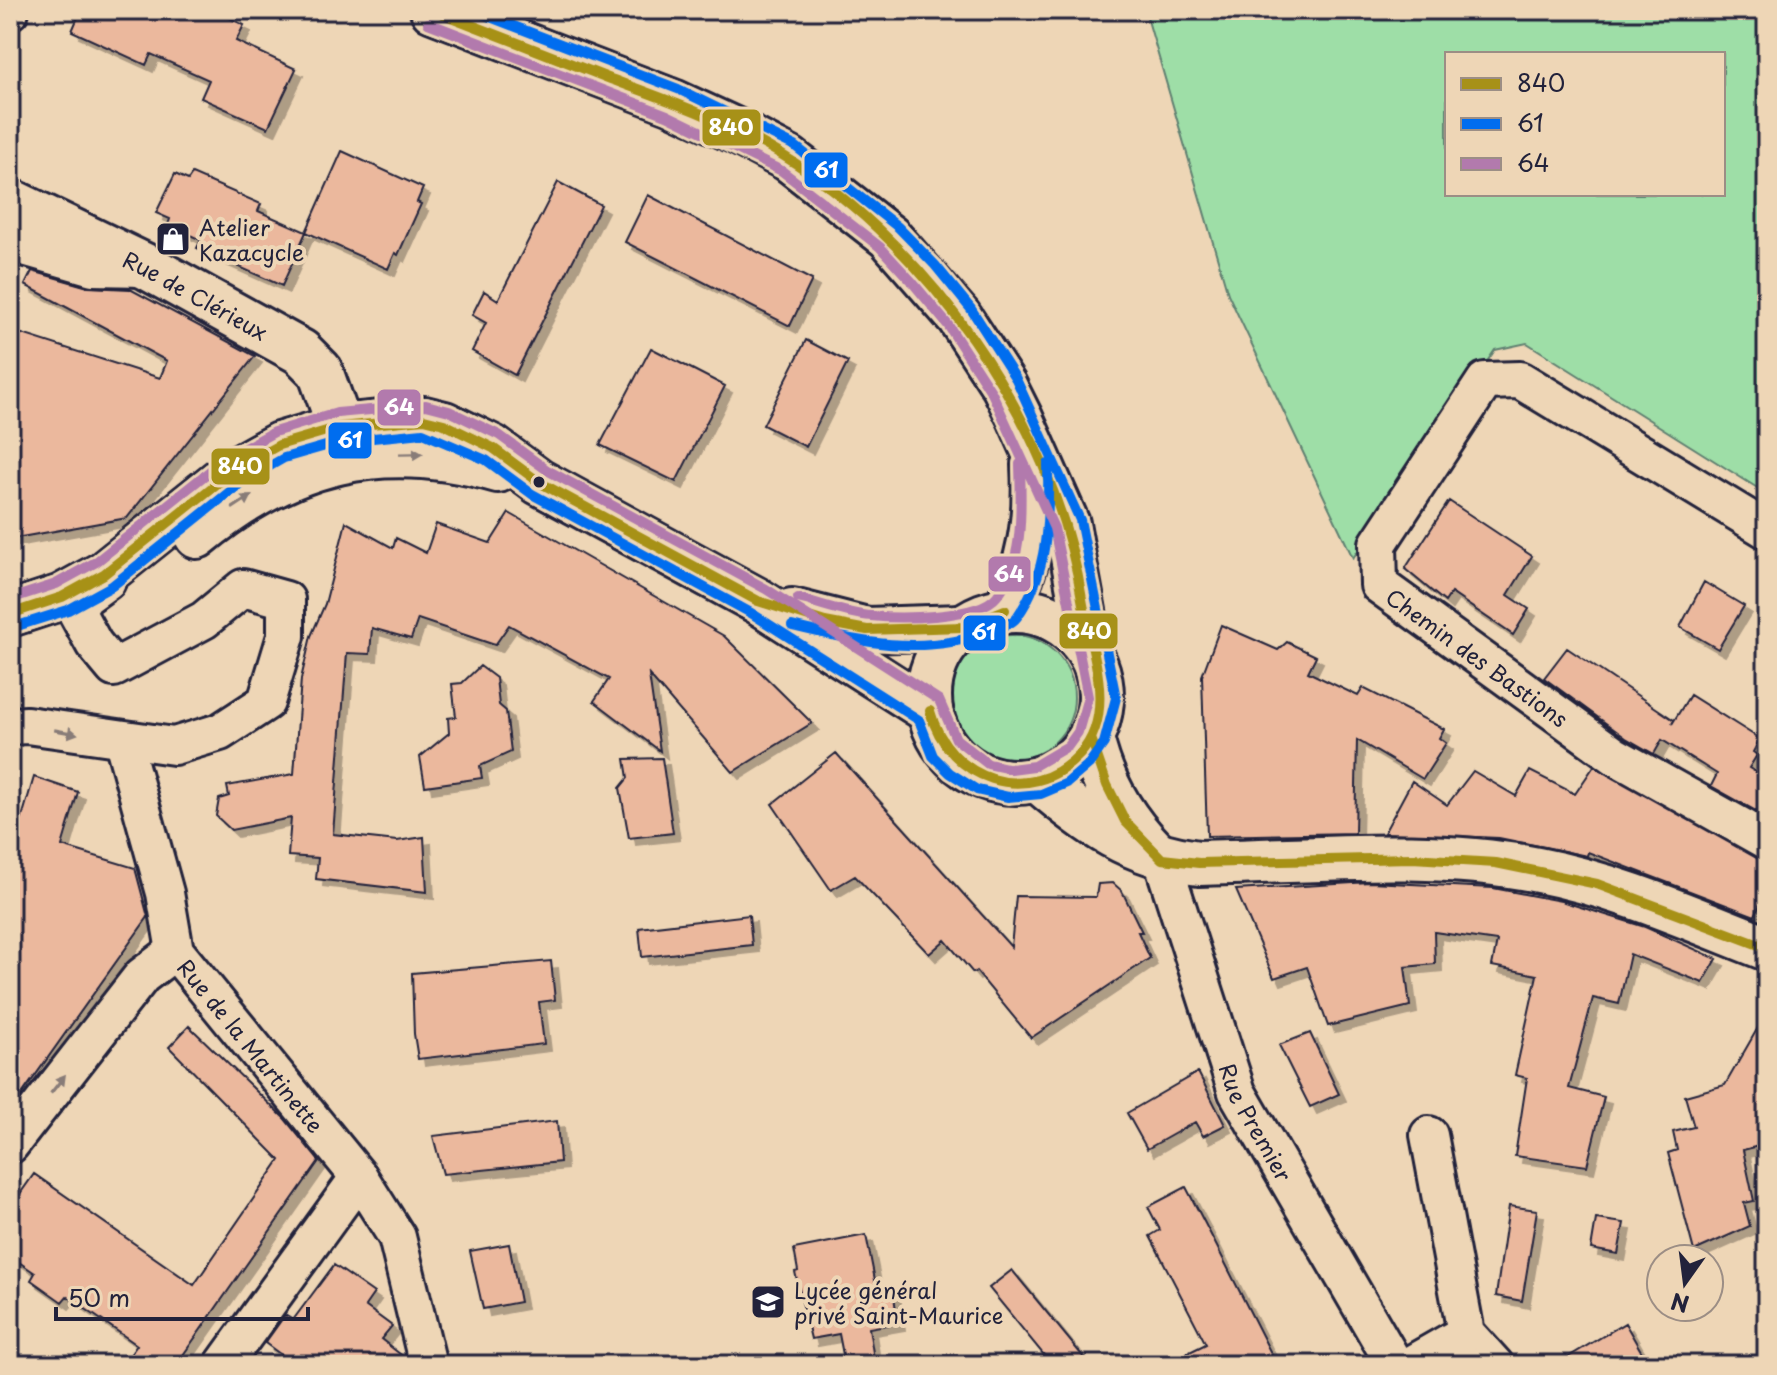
<svg xmlns="http://www.w3.org/2000/svg" width="1777" height="1375" font-family="'Playpen Sans',sans-serif">
<style>
.green{fill:#9edea7;stroke:#608071;stroke-width:2;fill-rule:evenodd}
.building{fill:#ebb89d;stroke:#22223b;stroke-width:2;filter:url(#shadow)}
.lines{fill:none;stroke-linecap:round;stroke-linejoin:round}
.street-casing{stroke:#22223b;stroke-width:42}
.secondary-casing{stroke:#22223b;stroke-width:50}
.street{stroke:#eed6b6;stroke-width:36}
.secondary{stroke:#eed6b6;stroke-width:44}
.bus-1-casing{stroke:#eed6b6;stroke-width:16}
.bus-2-casing{stroke:#eed6b6;stroke-width:16}
.bus-3-casing{stroke:#eed6b6;stroke-width:16}
.bus-1{stroke:#a79118;stroke-width:10}
.bus-2{stroke:#006def;stroke-width:10}
.bus-3{stroke:#b27aad;stroke-width:10}
.oneway{fill:#887c78}
.bus-dot{fill:#22223b;stroke:#eed6b6;stroke-width:3}
.labels{text-anchor:middle;dominant-baseline:central;stroke-width:8;stroke-linejoin:round;paint-order:stroke}
.poi-label{font-size:22px;fill:#22223b;stroke:#eed6b6;text-anchor:start}
.street-label{font-size:22px;fill:#22223b;stroke:#eed6b6}
.line-badge{stroke:#eed6b6;stroke-width:3}
.badge-label{font-size:22px;text-anchor:middle;font-weight:bold;fill:#fff}
</style>
<defs>
<filter id="shadow"><feDropShadow dx="7" dy="7" stdDeviation="0" flood-color="#0004"/></filter>
</defs>
<rect width="100%" height="100%" fill="#eed6b6"/>
<filter id="ink" filterUnits="userSpaceOnUse"><feTurbulence type="fractalNoise" baseFrequency=".0125" numOctaves="2"/><feDisplacementMap in="SourceGraphic" scale="16" xChannelSelector="R" yChannelSelector="G"/><feConvolveMatrix kernelMatrix="1 2 1 2 8 2 1 2 1" color-interpolation-filters="sRGB"/></filter>
<g filter="url(#ink)">
<!-- green -->
<path class="green" d="M1145,10H1767V494L1527,343L1495,350L1353,558L1228,294ZM1447,54H1723V194H1447Z
M950 697a62 62 0 1 1 124 0a62 62 0 1 1-124 0Z"/>
<!-- building -->
<path class="building" d="M81,10H213L244,25L236,41L296,69L268,128L201,98L209,80L151,54L146,65L72,31Z
M342,151L423,188L417,202L421,204L398,255L395,253L388,269L306,232Z
M175,174L188,180L192,174L261,204L258,211L306,232L282,286L197,248L201,240L168,225L170,219L156,213Z
M558,182L601,205L515,375L472,351L486,323L472,315L484,291L498,300Z
M648,195L812,280L790,326L625,242Z
M32,271L88,287L130,289L255,356L127,518L10,539V330L160,378L167,361L25,285Z
M806,340L848,362L806,447L763,425Z
M651,348L725,386L676,482L600,445Z
M1449,501L1532,556L1508,595L1529,609L1513,635L1451,593L1445,602L1405,569Z
M509,513L724,636L812,723L733,772L649,675L660,751L594,701L609,679L509,625L495,645L418,619L411,639L372,628L370,654L347,653L333,834L397,841L424,837L427,892L316,879L318,858L288,856L291,818L231,830L216,816L219,799L229,796L227,786L294,774L301,679L311,636L325,604L346,522L393,548L396,538L426,553L436,524L490,543Z
M1704,582L1744,606L1718,649L1680,627Z
M1221,625L1278,650L1287,642L1316,656L1308,672L1358,696L1363,688L1444,729L1439,738L1446,743L1423,779L1357,740L1355,833L1207,836L1202,676Z
M1567,648L1674,720L1672,724L1690,695L1760,739L1753,752L1757,755L1749,768L1767,779V817L1711,786L1717,774L1662,740L1654,754L1626,738L1544,678Z
M480,666L496,678L499,705L506,711L511,752L480,766L482,778L425,786L420,757L449,733L448,718L456,717L452,684L462,683Z
M836,753L1011,947L1016,896L1096,897L1098,884L1113,883L1122,891L1142,932H1138L1150,958L1031,1038L976,971L973,973L945,940L929,954L855,876L831,890L772,804Z
M662,758L673,833L629,838L620,788L628,778L625,759Z
M1594,766L1767,862V887L1755,916L1588,852L1587,856L1499,838L1384,833L1412,781L1447,805L1473,771L1516,796L1530,771L1575,794Z
M34,777L78,792L62,846L135,868L148,917L10,1111V858Z
M1370,882L1493,888L1561,901L1645,927L1717,959L1703,983L1630,954L1619,1004L1593,998L1569,1088L1604,1097L1587,1166L1515,1156L1527,1078L1515,1075L1537,975L1492,966L1497,941L1434,932L1435,964L1405,967L1410,1006L1328,1026L1307,967L1274,978L1236,890Z
M749,915L752,945L642,957L639,928Z
M551,961L555,1000L539,1002L544,1044L418,1059L414,1034L412,973Z
M1767,1012V1144L1743,1150L1754,1201L1744,1203L1750,1226L1694,1251L1668,1153L1677,1150L1673,1132L1694,1127L1685,1096L1725,1085Z
M189,1026L285,1119L319,1161L176,1365H123L137,1345L67,1296L62,1302L31,1280L35,1273L10,1256V1208L34,1174L194,1285L280,1160L169,1047Z
M1310,1033L1339,1094L1310,1107L1279,1045Z
M1198,1072L1225,1125L1203,1136L1195,1122L1147,1149L1127,1113Z
M557,1121L560,1162L443,1174L433,1136Z
M1186,1187L1212,1237L1277,1365H1163L1206,1344L1150,1236L1160,1230L1148,1207Z
M1509,1206L1537,1210L1522,1301L1496,1296Z
M1596,1219L1624,1223L1618,1254L1591,1249Z
M866,1235L876,1285L893,1290L898,1323L869,1328L875,1365H845L839,1334L811,1339L795,1272L798,1271L794,1249Z
M509,1244L520,1302L483,1309L470,1251Z
M334,1265L374,1293L365,1306L392,1326L381,1339L405,1358L406,1365H295L265,1343L285,1315L293,1320Z
M1012,1270L1090,1365H1052L989,1288Z
M1625,1323L1649,1365H1555Z"/>
<g class="lines">
<defs>
<g id="street">
<path d="M10,11V10"/>
<path d="M10,243L93,267L145,268"/>
<path id="s1" d="M1767,530L1520,380L1485,381L1378,544L1379,585L1615,756L1767,841"/>
<path d="M10,726L27,725L174,746L220,732L266,702L286,636V600L243,588L204,620L114,668L94,644L76,611L85,597L107,581"/>
<path id="s2" d="M123,741L165,893L175,951L359,1177L397,1237L428,1365"/>
<path id="s3" d="M1162,859L1237,1092L1395,1365"/>
<path d="M1429,1135L1466,1333L1495,1365"/>
<path d="M10,1145L142,976L175,951"/>
<path d="M223,1365L359,1177"/>
<path d="M1410,1365L1466,1333"/>
</g>
<g id="secondary">
<path d="M433,10L673,102L734,130L789,159L889,237L959,317L1004,386L1020,418L1067,524L1091,655"/>
<path id="s4" d="M10,201L149,268L301,352L320,371L340,427"/>
<path d="M197,536C289,459 383,437 498,470"/>
<circle cx="1015" cy="696" r="86"/>
<path d="M1005,610C1031,564 1037,518 1034,465"/>
<path d="M792,611L867,630L963,627"/>
<path d="M10,614L62,597L104,574L234,470L279,445L340,427L424,419L444,424L493,448L539,482L758,601L930,711"/>
<path d="M1091,738C1101,782 1121,817 1152,849"/>
<path d="M1038,780C1089,824 1131,855 1199,863C1311,861 1428,848 1538,870C1617,885 1692,919 1767,948"/>
</g>
</defs>
<!-- street casing -->
<use href="#street" class="street-casing"/>
<!-- secondary casing -->
<use href="#secondary" class="secondary-casing"/>
<!-- street -->
<use href="#street" class="street"/>
<!-- secondary -->
<use href="#secondary" class="secondary"/>
<defs>
<path id="bus-1" d="M433,10C491,32 549,55 608,78C662,98 717,117 767,146C924,235 1054,421 1082,599C1090,647 1118,713 1080,754C1029,809 948,780 930,711
M10,614L62,597L104,574L234,470L279,445L340,427L424,419L444,424L493,448L539,482L758,601L825,622L867,630L963,627L1005,610
M1091,738L1107,785L1125,821L1162,859L1199,863L1412,858L1496,863L1597,884L1767,948"/>
<path id="bus-2" d="M792,626C857,642 925,657 990,631C999,628 1011,625 1017,617C1049,573 1049,516 1048,464
M14,627L68,610L112,586L242,482L284,458L343,441L423,433L486,460L532,494L751,613L919,720L933,756L950,773L977,790L1008,797L1041,794L1067,783L1089,764L1104,743L1116,698L1080,520L1016,379L971,309L935,265L898,227L795,146L678,89L472,10"/>
<path id="bus-3" d="M798,598C822,604 847,614 871,616C898,619 979,619 997,596C1025,561 1021,506 1020,464
M10,599L56,584L96,562L225,459L274,432L337,413L426,405L449,411L499,435L547,470L766,589L939,700L956,739L988,764L1011,769L1034,766L1068,746L1078,732L1088,697L1054,528L992,393L948,325L913,283L880,247L782,171L667,115L428,23"/>
</defs>
<!-- bus-1 casing -->
<use href="#bus-1" class="bus-1-casing"/>
<!-- bus-2 casing -->
<use href="#bus-2" class="bus-2-casing"/>
<!-- bus-3 casing -->
<use href="#bus-3" class="bus-3-casing"/>
<!-- bus-1 -->
<use href="#bus-1" class="bus-1"/>
<!-- bus-2 -->
<use href="#bus-2" class="bus-2"/>
<!-- bus-3 -->
<use href="#bus-3" class="bus-3"/>
</g>
<!-- one-way arrows -->
<defs><path id="oneway-solid" d="M-6-.8H1V-3.2L6.5 0L1 3.2V.8H-6Z" transform="scale(2)"/></defs>
<g class="oneway">
<use href="#oneway-solid" transform="translate(411 454) rotate(-1)"/>
<use href="#oneway-solid" transform="translate(242 502) rotate(-33)"/>
<use href="#oneway-solid" transform="translate(66 732) rotate(10)"/>
<use href="#oneway-solid" transform="translate(58 1084) rotate(-52)"/>
</g>
</g>
<!-- icons -->
<defs>
<symbol id="shop-square" viewBox="-11 -11 22 22"><rect x="-9" y="-9" width="18" height="18" rx="4" fill="#22223b" stroke="#eed6b6"/><path d="M-5-2.5h2.3a2.7 3.5 0 0 1 5.4 0H5L5.5 6h-11ZM-1.5-2.5h3a1.5 2.3 0 0 0-3 0Z" fill="#fff"/></symbol>
<symbol id="school-square" viewBox="-11 -11 22 22"><rect x="-9" y="-9" width="18" height="18" rx="4" fill="#22223b" stroke="#eed6b6"/><path d="M0-5L7-2L0 1L-7-2ZM-4 1L0 2.5L4 1V4Q0 6-4 4Z" fill="#fff"/></symbol>
</defs>
<g fill-rule="evenodd">
<use href="#shop-square" x="153" y="219" width="40" height="40"/>
<use href="#school-square" x="748" y="1282" width="40" height="40"/>
</g>
<!-- markers -->
<circle class="bus-dot" cx="539" cy="482" r="7"/>
<g class="labels">
<!-- poi labels -->
<g class="poi-label">
<text x="199" y="226">Atelier<tspan x="199" dy="25">Kazacycle</tspan></text>
<text x="794" y="1289">Lycée général<tspan x="794" dy="25">privé Saint-Maurice</tspan></text>
</g>
<!-- street labels -->
<g class="street-label">
<text stroke="none"><textPath href="#s4" startOffset="208">Rue de Clérieux</textPath></text>
<text stroke="none"><textPath href="#s1" startOffset="682">Chemin des Bastions</textPath></text>
<text stroke="none"><textPath href="#s2" startOffset="338">Rue de la Martinette</textPath></text>
<text stroke="none"><textPath href="#s3" startOffset="280">Rue Premier</textPath></text>
</g>
</g>
<g class="line-badge">
<rect x="701" y="108" width="61" height="39" rx="8" fill="#a79118"/>
<rect x="803" y="151" width="46" height="38" rx="8" fill="#006def"/>
<rect x="376" y="388" width="46" height="39" rx="8" fill="#b27aad"/>
<rect x="327" y="421" width="46" height="39" rx="8" fill="#006def"/>
<rect x="210" y="447" width="61" height="39" rx="8" fill="#a79118"/>
<rect x="987" y="555" width="45" height="38" rx="8" fill="#b27aad"/>
<rect x="1058" y="612" width="61" height="38" rx="8" fill="#a79118"/>
<rect x="962" y="614" width="45" height="38" rx="8" fill="#006def"/>
</g>
<g class="badge-label">
<text x="731" y="135">840</text>
<text x="826" y="178">61</text>
<text x="399" y="415">64</text>
<text x="350" y="448">61</text>
<text x="240" y="474">840</text>
<text x="1009" y="582">64</text>
<text x="1089" y="639">840</text>
<text x="984" y="640">61</text>
</g>
<!-- margin -->
<rect width="1777" height="1375" fill="none" stroke="#eed6b6" stroke-width="40"/>
<rect x="20" y="20" width="1737" height="1335" fill="none" stroke="#22223b" stroke-width="3" filter="url(#ink)"/>
<!-- legend -->
<rect x="1445" y="52" width="280" height="144" fill="#eed6b6" stroke="#9c8e85" stroke-width="2"/>
<rect x="1461" y="78" width="40" height="12" fill="#a79118" stroke="#9c8e85" stroke-width="2"/>
<text x="1517" y="92" font-size="24" fill="#22223b">840</text>
<rect x="1461" y="118" width="40" height="12" fill="#006def" stroke="#9c8e85" stroke-width="2"/>
<text x="1517" y="132" font-size="24" fill="#22223b">61</text>
<rect x="1461" y="158" width="40" height="12" fill="#b27aad" stroke="#9c8e85" stroke-width="2"/>
<text x="1517" y="172" font-size="24" fill="#22223b">64</text>
<!-- north arrow -->
<g transform="translate(1685 1283) rotate(194)"><circle r="38" fill="#eed6b6" stroke="#9c8e85" stroke-width="2"/>
<path d="M0-6L14 30L0 20L-14 30Z" fill="#22223b"/>
<text y="-12" font-size="22" font-weight="bold" text-anchor="middle" fill="#22223b">N</text>
</g>
<!-- scale -->
<path d="M56 1307v12h252v-12" fill="none" stroke="#22223b" stroke-width="4"/>
<text x="68" y="1307" font-size="24" fill="#22223b" stroke="#eed6b6" stroke-width="6" paint-order="stroke">50 m</text>
</svg>
